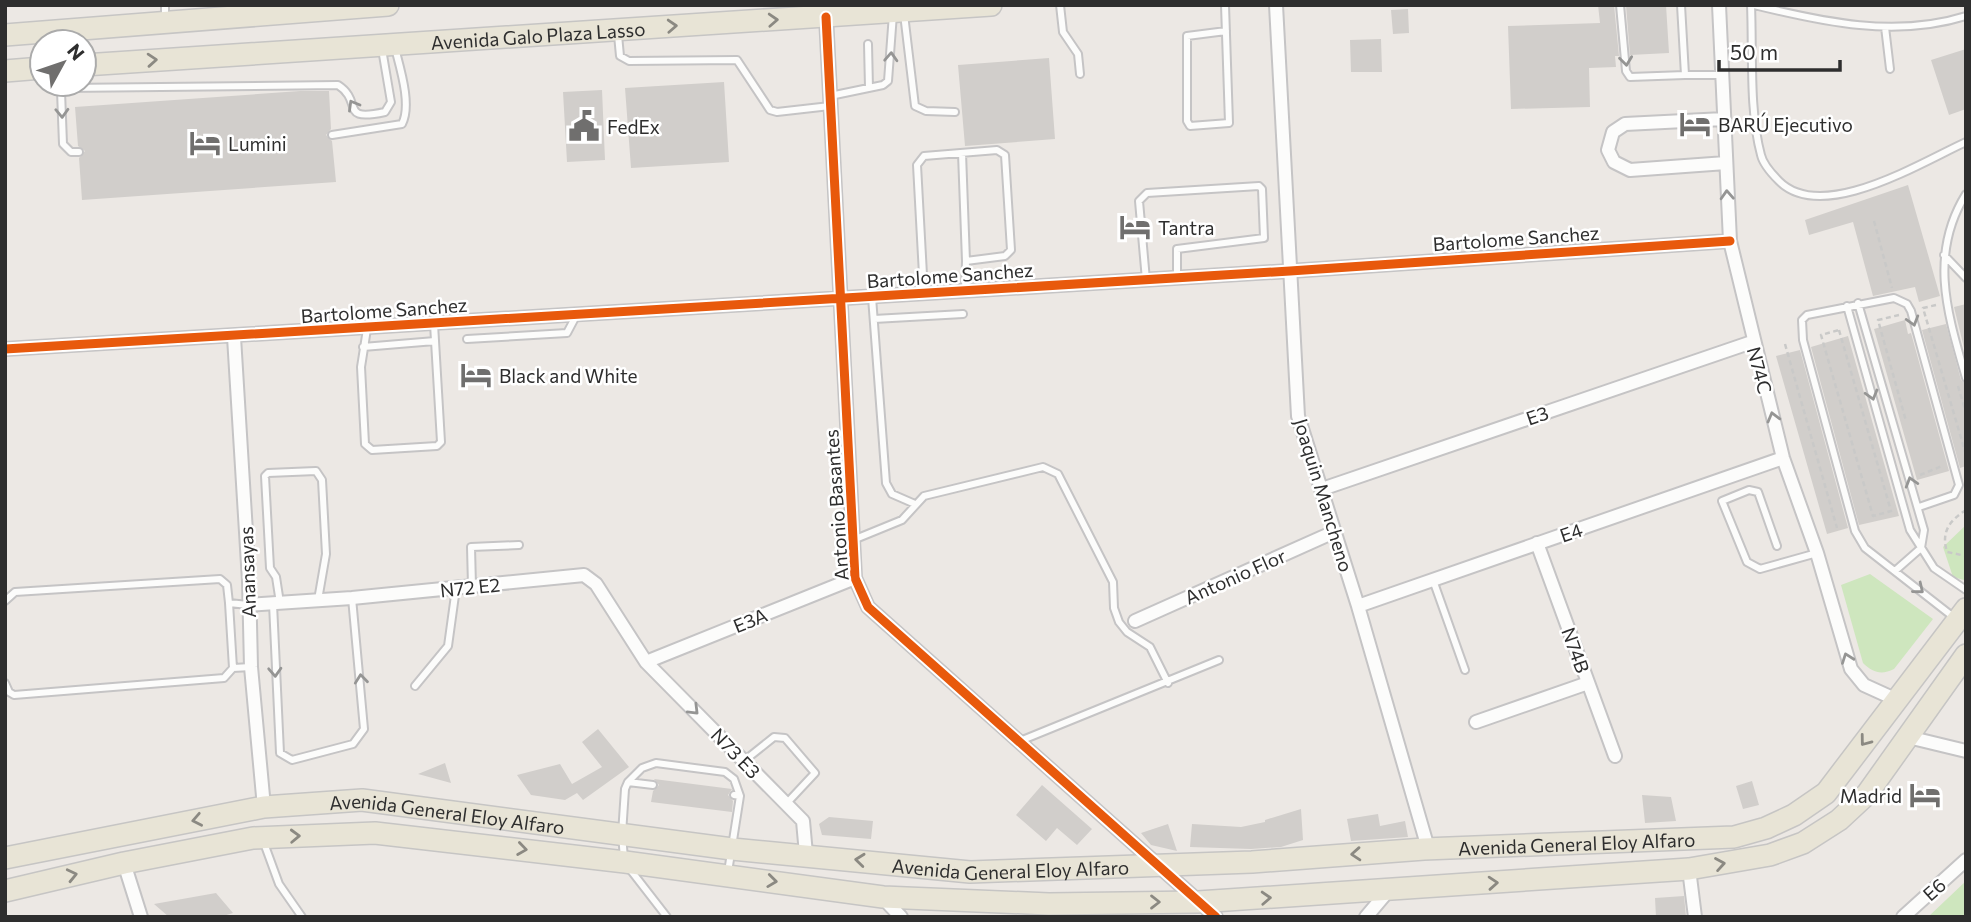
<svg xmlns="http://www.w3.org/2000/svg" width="1971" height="922" font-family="Commissioner,sans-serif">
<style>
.green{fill:#cee6be}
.building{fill:#d1cecb}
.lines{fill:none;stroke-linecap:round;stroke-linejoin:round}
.lane-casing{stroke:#c5c4c5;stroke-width:10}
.street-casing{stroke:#c5c4c5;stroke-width:16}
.primary-casing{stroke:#c6c5c4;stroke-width:24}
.path{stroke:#c9c9c8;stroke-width:2.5;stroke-dasharray:5 3.5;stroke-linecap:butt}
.lane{stroke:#fcfcfb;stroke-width:6}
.street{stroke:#fcfcfb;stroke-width:12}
.primary{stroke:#e8e4d6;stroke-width:21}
.cycleway-casing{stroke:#fff;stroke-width:13}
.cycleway{stroke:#e8590c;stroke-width:9}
.oneway{stroke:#8b8982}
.oneway2{stroke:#959594}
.labels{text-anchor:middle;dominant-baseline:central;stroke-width:5;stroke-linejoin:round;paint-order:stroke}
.street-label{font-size:19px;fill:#2e2e2e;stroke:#fff}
.poi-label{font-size:19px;fill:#2e2e2e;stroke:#fff;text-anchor:start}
</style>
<rect width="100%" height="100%" fill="#ece8e4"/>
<!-- green -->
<path class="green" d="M1966,525V578L1964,580L1953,577L1943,547Z
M1870,574L1933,619L1894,669C1882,675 1873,673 1863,663L1841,585Z
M1966,881V917H1928Z"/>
<!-- building -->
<path class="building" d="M1598,5H1614L1619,56H1615L1616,67L1589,68L1590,107L1511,109L1508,26L1600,23Z
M1626,5H1666L1669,53L1630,55Z
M1408,9L1409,33L1393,34L1391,10Z
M1381,39L1382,72H1351L1350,40Z
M1966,49V109L1949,115L1931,60Z
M1049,58L1055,139L965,146L958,65Z
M724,82L729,162L631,168L625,88Z
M602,90L605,160L567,162L563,92Z
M300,91H329L331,129L326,135L332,141L336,182L82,200L79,158L85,151L78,146L75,107Z
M1908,185L1940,296L1919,302L1915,287L1873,296L1853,222L1809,235L1805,220Z
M1966,304V356L1954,307Z
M1905,320L1908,334L1911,333L1949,471L1917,480L1874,329Z
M1946,324L1961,380L1966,384V466L1960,468L1922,330Z
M1848,336L1899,516L1859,525L1811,347Z
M1800,350L1848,528L1827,534L1776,356Z
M598,729L629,767L583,800L577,793L565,800L531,795L517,775L560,764L572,784L602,767L582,742Z
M445,763L451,783L418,774Z
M654,779L732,789L728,795L733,801L732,812L651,802L653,791L659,785Z
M1752,781L1759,805L1743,809L1736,786Z
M1042,785L1092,829L1077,845L1057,828L1046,841L1016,815Z
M1642,795L1671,797L1676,821L1645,823Z
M1301,809L1303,840L1281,847L1251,849L1190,847L1192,824L1241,827L1265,822V820Z
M1378,814L1380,826L1405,821L1408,837L1351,841L1347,819Z
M829,817L873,821L871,839L822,835L819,824Z
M1168,824L1177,851L1151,845L1141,833Z
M216,893L233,913L220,917H169L154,904Z
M1684,896L1686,917H1656L1655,898Z"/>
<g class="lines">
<defs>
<path id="lane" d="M165,5V18
M1060,5L1063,32L1078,54L1080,74
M1225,5L1229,123L1190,126L1187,121V36L1226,31
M1620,5L1626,71L1630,77L1685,75L1681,5
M1751,5C1753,51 1749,111 1761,155C1763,164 1772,174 1779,181C1822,224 1920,163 1966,142
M1754,5C1823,22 1896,38 1966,16
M904,14L915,106L926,111L955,112
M1885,27L1890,69
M618,35L620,56L629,61L737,60L770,110L777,112L830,106
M868,44L869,88
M1685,75H1722
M830,96L883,85L888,81L893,14
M332,135L402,124C412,105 400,68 395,48
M79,152H71L63,144L61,91L65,88L338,85C364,102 338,122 385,112L391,102L382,49
M962,153L966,261
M1966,194C1928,255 1948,315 1966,378
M1944,255L1966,278
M1146,280L1139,201L1147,193L1259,186L1262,189L1264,238L1177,249V278
M924,293L917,165L924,156L997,150L1005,155L1011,250L1005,256L966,261L965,291
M872,297L886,483L892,494L915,504
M1858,303L1924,530L1921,548L1896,570
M1847,306L1910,530L1934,568L1966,590
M874,319L963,314
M367,329L361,367L365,444L372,450L437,446L441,442L434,324
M467,339L567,333L576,316
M363,347L435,341
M1919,507L1954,495L1959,485L1911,311L1907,304L1894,298L1807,315L1802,320L1803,340L1855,531L1865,548L1956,619
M853,540L902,520L924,496L1043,467L1058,474L1113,582L1114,608L1119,622L1127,632L1150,647L1168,683
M1777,546L1758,492L1749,490L1722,501L1747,562L1760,569L1817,553
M1433,580L1465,670
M472,586L471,547L519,545
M5,601L15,592L220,579L227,585L229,603L248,605
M229,603L233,668
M280,603L276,577L270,568L265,476L268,473L316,471L322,480L326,554L318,600
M273,604L280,753L292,760L353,744L364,729L352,598
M5,683L9,692L14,695L224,678L233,668L251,667
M415,686L448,646L456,588
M1020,741L1219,660
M744,761L774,737L785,738L815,773L786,804
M628,782L642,768L656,763L725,772L734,779L740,796
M264,843L279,884L302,917
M624,859L622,834L625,789L628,782L653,785
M629,868L667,917
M728,872L740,796L734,795"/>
<path id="street" d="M1276,5L1298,416L1358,606L1428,848
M1719,5L1730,241L1783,458L1817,553L1851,669L1864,685L1897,700
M826,17L855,578L868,607L1216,917
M1724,119L1625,124L1613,132L1608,150L1614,162L1630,170L1726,163
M234,337L249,581L251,667L264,807
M5,349L1290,271L1730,241
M1322,489L1752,342
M1537,543L1615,756
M248,605L352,598L584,575L596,584L646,662L803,821L806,854
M1358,606L1783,458
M1135,621L1334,532
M646,662L855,578
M1476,722L1588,683
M1908,737L1966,751
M124,863L141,917
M1689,869L1695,917
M883,898L901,917
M1366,917L1388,891
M1903,917L1966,860"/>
<g id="primary">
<path d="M5,35L388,5"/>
<path id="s1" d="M84,65L991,5"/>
<path d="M5,71L42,68"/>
<path id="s2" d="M5,858L264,807L362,800L732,849L970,872L1252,862L1424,849L1734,837L1766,828L1794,815L1826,793L1966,609"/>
<path d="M5,891L124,863L253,838L375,833L625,862L883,897L1049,904L1198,902L1689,869L1770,855L1803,843L1839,820L1867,794L1966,655"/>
</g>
</defs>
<!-- lane casing -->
<use href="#lane" class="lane-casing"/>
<!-- street casing -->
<use href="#street" class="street-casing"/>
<!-- primary casing -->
<use href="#primary" class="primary-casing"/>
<!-- path -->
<path class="path" d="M1874,221L1892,288
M1965,295L1966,296
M1936,305L1923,308L1966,455
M1899,315L1878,320L1906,421
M1839,330L1891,511L1873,516L1821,335Z
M1785,344L1837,528
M1958,386L1966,413
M1920,475L1942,466
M1966,510C1949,521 1941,532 1947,552L1966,556"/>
<!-- lane -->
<use href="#lane" class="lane"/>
<!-- street -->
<use href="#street" class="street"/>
<!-- primary -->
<use href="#primary" class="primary"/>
<defs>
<path id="cycleway" d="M826,17L855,578L868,607L1216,917
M5,349L1290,271L1730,241"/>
</defs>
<!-- cycleway casing -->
<use href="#cycleway" class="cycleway-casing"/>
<!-- cycleway -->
<use href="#cycleway" class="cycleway"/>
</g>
<!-- one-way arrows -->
<defs><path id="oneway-chevron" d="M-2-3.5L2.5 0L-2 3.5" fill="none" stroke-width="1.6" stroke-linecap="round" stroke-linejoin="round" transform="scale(1.75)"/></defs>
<g class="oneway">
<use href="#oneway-chevron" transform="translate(773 20) rotate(-3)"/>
<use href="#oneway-chevron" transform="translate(672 26) rotate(-3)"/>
<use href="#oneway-chevron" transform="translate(152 60) rotate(-4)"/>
<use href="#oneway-chevron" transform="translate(1865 741) rotate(127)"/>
<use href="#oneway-chevron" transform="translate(197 820) rotate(169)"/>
<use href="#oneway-chevron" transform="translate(295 836) rotate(-2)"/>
<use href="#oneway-chevron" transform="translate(522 849) rotate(8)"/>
<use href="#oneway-chevron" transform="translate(1356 854) rotate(176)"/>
<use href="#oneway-chevron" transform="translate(860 860) rotate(-174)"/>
<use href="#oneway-chevron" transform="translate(1720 864) rotate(-10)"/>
<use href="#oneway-chevron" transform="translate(72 875) rotate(-13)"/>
<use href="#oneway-chevron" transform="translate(772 881) rotate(7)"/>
<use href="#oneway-chevron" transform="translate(1493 883) rotate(-4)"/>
<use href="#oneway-chevron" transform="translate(1266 898) rotate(-3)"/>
<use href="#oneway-chevron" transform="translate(1155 902)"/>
</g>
<g class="oneway2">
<use href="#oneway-chevron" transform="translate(891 57) rotate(-87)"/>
<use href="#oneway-chevron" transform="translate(1626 61) rotate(83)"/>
<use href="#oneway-chevron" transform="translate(353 105) rotate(-120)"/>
<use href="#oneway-chevron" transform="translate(62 113) rotate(88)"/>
<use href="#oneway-chevron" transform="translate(1727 195) rotate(-93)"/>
<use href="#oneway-chevron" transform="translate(1913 321) rotate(73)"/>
<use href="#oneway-chevron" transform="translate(1872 395) rotate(74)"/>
<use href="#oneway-chevron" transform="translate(1773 417) rotate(-105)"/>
<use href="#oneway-chevron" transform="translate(1911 482) rotate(-107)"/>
<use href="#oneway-chevron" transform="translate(1919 589) rotate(39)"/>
<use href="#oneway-chevron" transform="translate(1847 658) rotate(-110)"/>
<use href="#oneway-chevron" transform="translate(275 672) rotate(87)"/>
<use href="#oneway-chevron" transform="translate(361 679) rotate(-96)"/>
<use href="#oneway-chevron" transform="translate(694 710) rotate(45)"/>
</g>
<!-- icons -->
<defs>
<symbol id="hotel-bare" viewBox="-9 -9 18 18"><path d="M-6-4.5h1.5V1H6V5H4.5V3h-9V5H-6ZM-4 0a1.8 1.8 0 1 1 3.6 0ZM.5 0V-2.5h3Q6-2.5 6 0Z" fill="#706f6e" stroke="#fff" stroke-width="2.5" paint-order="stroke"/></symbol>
<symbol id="civic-bare" viewBox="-9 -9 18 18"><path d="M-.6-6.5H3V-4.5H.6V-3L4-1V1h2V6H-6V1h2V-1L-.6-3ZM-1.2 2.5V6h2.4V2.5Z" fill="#706f6e" stroke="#fff" stroke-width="2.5" paint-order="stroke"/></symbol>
</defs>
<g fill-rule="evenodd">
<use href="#hotel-bare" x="1673" y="102" width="44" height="44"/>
<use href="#civic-bare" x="562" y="104" width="44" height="44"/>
<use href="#hotel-bare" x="183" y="121" width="44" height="44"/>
<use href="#hotel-bare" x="1113" y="205" width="44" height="44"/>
<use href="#hotel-bare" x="454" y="353" width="44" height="44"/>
<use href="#hotel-bare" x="1903" y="773" width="44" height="44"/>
</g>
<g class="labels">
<!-- street labels -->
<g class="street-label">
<text stroke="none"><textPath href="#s1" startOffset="455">Avenida Galo Plaza Lasso</textPath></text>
<text transform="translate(1516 238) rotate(-4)">Bartolome Sanchez</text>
<text transform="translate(950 275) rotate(-4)">Bartolome Sanchez</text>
<text transform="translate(384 310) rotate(-4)">Bartolome Sanchez</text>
<text transform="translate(1760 370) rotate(75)">N74C</text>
<text transform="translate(1537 415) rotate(-19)">E3</text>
<text transform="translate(1324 495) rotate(73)">Joaquin Mancheno</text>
<text transform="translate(836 505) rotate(-94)">Antonio Basantes</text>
<text transform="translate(1571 532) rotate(-19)">E4</text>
<text transform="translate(247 572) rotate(-92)">Anansayas</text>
<text transform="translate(1235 576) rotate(-24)">Antonio Flor</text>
<text transform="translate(470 587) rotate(-6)">N72 E2</text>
<text transform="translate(750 620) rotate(-22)">E3A</text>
<text transform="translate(1576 650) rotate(70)">N74B</text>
<text transform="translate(736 753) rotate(46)">N73 E3</text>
<text stroke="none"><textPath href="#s2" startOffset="448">Avenida General Eloy Alfaro</textPath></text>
<text stroke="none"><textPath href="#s2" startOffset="1582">Avenida General Eloy Alfaro</textPath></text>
<text stroke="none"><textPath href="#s2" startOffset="1015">Avenida General Eloy Alfaro</textPath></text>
<text transform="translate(1934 889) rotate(-42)">E6</text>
</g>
<!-- poi labels -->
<g class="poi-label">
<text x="1718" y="124">BARÚ Ejecutivo</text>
<text x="607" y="126">FedEx</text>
<text x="228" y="143">Lumini</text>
<text x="1158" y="227">Tantra</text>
<text x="499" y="375">Black and White</text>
<text x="1902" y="795" text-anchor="end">Madrid</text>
</g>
</g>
<!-- border -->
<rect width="1971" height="922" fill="none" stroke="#2e2e2e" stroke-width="14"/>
<!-- north arrow -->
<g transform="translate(63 63) rotate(50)"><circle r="33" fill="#ffffff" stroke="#ababab" stroke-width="2"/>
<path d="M0-5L12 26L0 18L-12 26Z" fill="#706f6e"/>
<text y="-10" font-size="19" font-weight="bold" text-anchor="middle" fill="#2e2e2e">N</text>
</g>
<!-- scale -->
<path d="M1719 60v10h121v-10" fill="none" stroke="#2e2e2e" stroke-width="3.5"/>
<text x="1730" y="60" font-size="21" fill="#2e2e2e" stroke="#ffffff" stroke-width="5" paint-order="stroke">50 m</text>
</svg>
